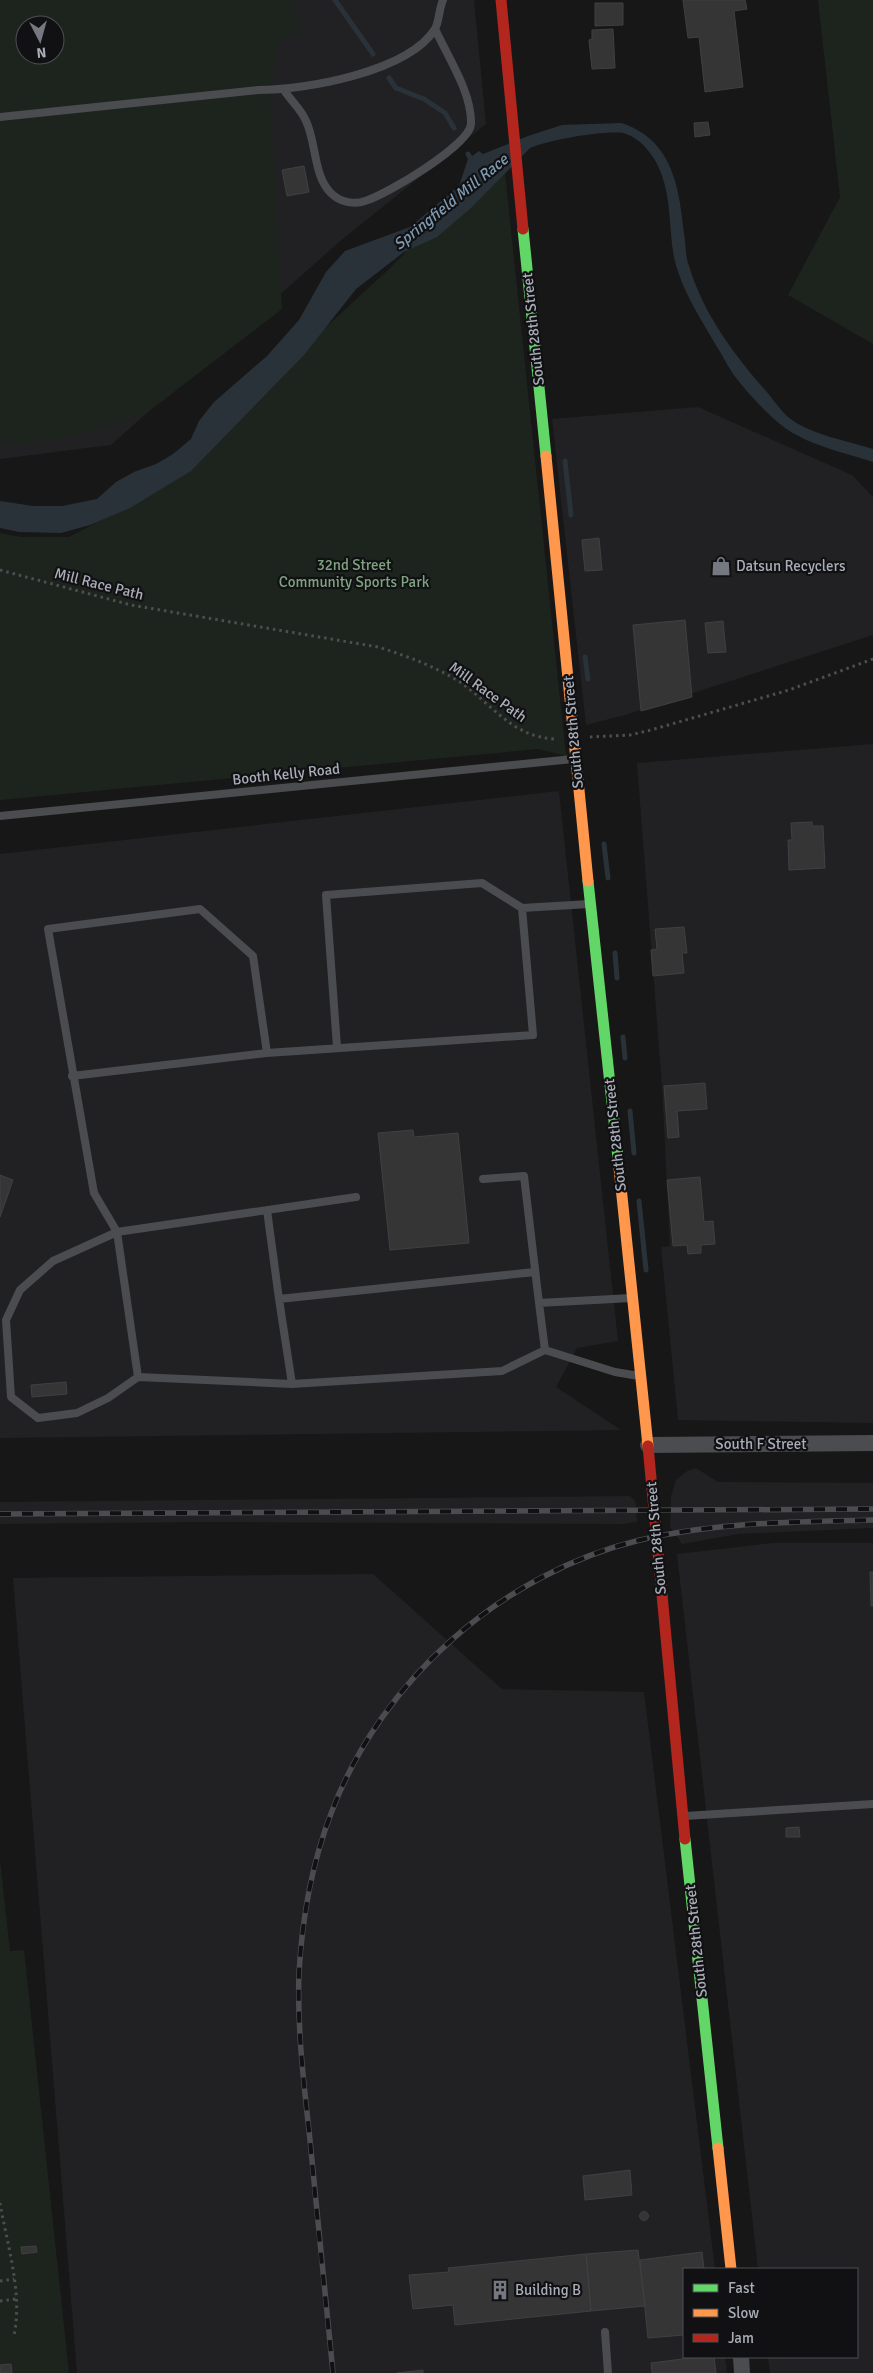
<svg xmlns="http://www.w3.org/2000/svg" width="873" height="2373" font-family="Signika,sans-serif">
<style>
.built{fill:#212123;fill-rule:evenodd}
.green{fill:#1d241e;fill-rule:evenodd}
.water{fill:#2a3239}
.lines{fill:none;stroke-linecap:round;stroke-linejoin:round}
.stream{stroke:#2a3239;stroke-width:5}
.building{fill:#353536;stroke:#3f4043}
.path{stroke:#4d4e52;stroke-width:3;stroke-dasharray:2.5 4;stroke-linecap:butt}
.lane{stroke:#4b4c50;stroke-width:8}
.street{stroke:#4b4c50;stroke-width:16}
.fast{stroke:#63d668;stroke-width:11}
.slow{stroke:#ff974d;stroke-width:11}
.jam{stroke:#b3261e;stroke-width:11}
.rail-casing{stroke:#4b4c4f;stroke-width:5.5}
.rail{stroke:#111113;stroke-width:4;stroke-dasharray:11;stroke-linecap:butt}
.labels{text-anchor:middle;dominant-baseline:central;stroke-width:4.5;stroke-linejoin:round;paint-order:stroke}
.street-label{font-size:15px;fill:#a8adb8;stroke:#111113}
.park-label{font-size:15px;fill:#7fa381;stroke:#111113}
.poi-label{font-size:15px;fill:#a8adb8;stroke:#111113;text-anchor:start}
.water-label{font-size:16px;font-style:italic;fill:#7f9bb3;stroke:#111113}
</style>
<rect width="100%" height="100%" fill="#171717"/>
<!-- built -->
<path class="built" d="M0,0H474L486,124L339,242L111,445L0,459ZM25,25H55V55H25Z
M698,407L852,475L873,497V635L625,715L586,725L552,419Z
M873,744V1423L678,1420L661,1247L670,1246L662,1086L637,763Z
M559,791L618,1341L577,1348L556,1387L621,1430L0,1438V854Z
M696,1468L718,1482L873,1483V1528L738,1534L682,1544L670,1527L671,1496L676,1480L687,1471Z
M630,1496L635,1501L637,1522L623,1524L203,1522L0,1524V1502Z
M772,1543H873V2373H770L768,2357H857V2269H758L677,1554Z
M373,1574L502,1689L644,1692L715,2269H684V2357H725L727,2373H77L13,1578Z"/>
<!-- green -->
<path class="green" d="M0,0H292L301,34L278,39L270,96L282,309L148,412L76,436L21,444L0,440ZM25,25H55V55H25Z
M818,0H873V344L788,295L840,197Z
M503,154L566,756L538,749L0,800V533L21,537H69L113,514L188,469L325,328L388,270Z
M0,1860L10,1951L24,1950L69,2373H0Z"/>
<!-- water -->
<path class="water" d="M621,123C672,139 679,186 684,233C686,243 685,256 689,266C703,313 734,355 766,391C773,399 780,410 788,417C808,434 848,441 873,449V462C846,453 812,446 788,430C772,419 749,395 737,379C729,370 724,357 717,347C700,317 678,285 673,251C668,215 672,176 645,147C640,141 631,135 623,133C604,130 548,140 530,148L472,207L437,237L404,252L356,289L304,355L191,471L130,508L90,525L61,533L19,532L0,528V501L33,506H62L97,499L116,482L134,472L156,464L173,454L191,439L199,421L214,402L267,356L299,320L326,272L345,251L410,227L459,186L468,159L479,151L483,154L528,136L562,125Z"/>
<g class="lines">
<!-- stream -->
<path class="stream" d="M335,0L373,54
M389,78L396,88L424,99L445,113L454,128
M468,154L473,163
M565,461L571,515
M585,657L588,679
M604,844L608,878
M615,953L617,978
M623,1037L625,1058
M630,1111L634,1153
M639,1201L646,1270"/>
</g>
<!-- building -->
<path class="building" d="M683,0H745L747,9L734,11L743,87L705,92L699,37L688,38Z
M595,3H623V25L595,26Z
M613,29L615,68L592,69L589,40L592,39V30Z
M708,122L710,135L695,137L694,123Z
M304,166L309,192L287,196L282,170Z
M599,538L602,570L585,571L582,540Z
M685,620L692,697L641,711L633,625Z
M723,621L726,652L708,653L705,623Z
M812,822V826H823L825,868L789,870L788,840H792L791,823Z
M684,927L687,953H682L684,973L653,976L651,950L657,949L655,929Z
M705,1083L707,1109L677,1111L679,1137L668,1138L664,1086Z
M413,1130L414,1137L458,1133L469,1243L390,1250L378,1133Z
M0,1175L13,1180L0,1217Z
M700,1177L704,1222L713,1221L715,1244L701,1245V1253L688,1254L687,1245L673,1246L667,1180Z
M66,1382L67,1394L32,1397L31,1385Z
M870,1572H873V1606H871Z
M799,1827L800,1837H786V1828Z
M630,2170L632,2195L585,2200L583,2176Z
M639.5 2216a4.5 4.5 0 1 1 9 0a4.5 4.5 0 1 1-9 0Z
M36,2246L37,2252L22,2254L21,2247Z
M638,2250L645,2306L591,2311L586,2254Z
M702,2252L704,2269H684V2335L648,2338L640,2260Z
M586,2254L591,2311L455,2325L453,2305L413,2309L409,2275L449,2272L448,2268Z
M698,2357H714L716,2373H652L651,2363Z
M11,2364L12,2373H0V2365Z
M423,2370V2373H397Z"/>
<g class="lines">
<!-- path -->
<path class="path" d="M0,570L131,605L378,647C407,656 434,666 460,682C493,705 511,736 554,739
M590,737L630,735L651,730L789,690L873,659
M0,2203C7,2244 23,2294 14,2335
M0,2281L14,2279
M0,2301L16,2299"/>
<!-- lane -->
<path class="lane" d="M284,90C291,101 301,109 306,121C317,144 313,178 333,195C341,202 355,205 365,201C386,195 470,145 471,124C472,93 448,57 435,29
M0,117L258,90C305,90 408,72 435,29C439,22 439,9 443,0
M0,816L573,759
M522,908L589,904
M267,1053L533,1035L522,908L482,883L326,895L337,1047
M72,1076L267,1053L253,956L200,909L48,929L94,1193L117,1232L53,1261L20,1290L6,1320L11,1397L38,1418L77,1413L108,1398L138,1377
M483,1179L524,1176L539,1303L631,1298
M356,1197L117,1232L138,1377L292,1384L502,1371L545,1350L615,1372L639,1376
M267,1210L279,1299
M539,1303L545,1350
M292,1384L279,1299L535,1272
M685,1816L873,1804
M605,2332L608,2373"/>
<!-- street -->
<path class="street" d="M648,1445L873,1443
M741,2357L742,2373"/>
<!-- fast -->
<path class="fast" d="M523,229L546,456
M588,881L618,1158
M685,1839L718,2148"/>
<!-- slow -->
<path class="slow" d="M546,456L588,881
M618,1158L648,1446
M718,2148L731,2269"/>
<!-- jam -->
<path class="jam" d="M501,0L523,229
M648,1446L685,1839"/>
<defs>
<path id="rail" d="M0,1514L873,1509
M333,2373C325,2295 317,2217 310,2140C304,2085 297,2029 299,1973C302,1919 312,1862 332,1811C382,1679 503,1573 640,1540C717,1522 795,1522 873,1520"/>
</defs>
<!-- rail casing -->
<use href="#rail" class="rail-casing"/>
<!-- rail -->
<use href="#rail" class="rail"/>
</g>
<!-- icons -->
<defs>
<symbol id="shop-bare" viewBox="-9 -9 18 18"><path d="M-5-2.5h2.3a2.7 3.5 0 0 1 5.4 0H5L5.5 6h-11ZM-1.5-2.5h3a1.5 2.3 0 0 0-3 0Z" fill="#757880" stroke="#111113" stroke-width="2.5" paint-order="stroke"/></symbol>
<symbol id="building-bare" viewBox="-9 -9 18 18"><path d="M-4-6H4V6H1V3H-1V6H-4ZM-2.5-4.3h1.7v1.8h-1.7ZM.8-4.3h1.7v1.8H.8ZM-2.5-1h1.7V.8h-1.7ZM.8-1h1.7V.8H.8Z" fill="#757880" stroke="#111113" stroke-width="2.5" paint-order="stroke"/></symbol>
</defs>
<g fill-rule="evenodd">
<use href="#shop-bare" x="707" y="552" width="28" height="28"/>
<use href="#building-bare" x="486" y="2276" width="28" height="28"/>
</g>
<g class="labels">
<!-- street labels -->
<g class="street-label">
<text transform="translate(533 329) rotate(-96)">South 28th Street</text>
<text transform="translate(99 584) rotate(14)">Mill Race Path</text>
<text transform="translate(488 692) rotate(36)">Mill Race Path</text>
<text transform="translate(573 732) rotate(-95)">South 28th Street</text>
<text transform="translate(286 774) rotate(-6)">Booth Kelly Road</text>
<text transform="translate(615 1135) rotate(-96)">South 28th Street</text>
<text x="761" y="1444">South F Street</text>
<text transform="translate(656 1538) rotate(-95)">South 28th Street</text>
<text transform="translate(696 1941) rotate(-96)">South 28th Street</text>
</g>
<!-- park labels -->
<g class="park-label">
<text x="354" y="565">32nd Street<tspan x="354" dy="17">Community Sports Park</tspan></text>
</g>
<!-- poi labels -->
<g class="poi-label">
<text x="736" y="566">Datsun Recyclers</text>
<text x="515" y="2290">Building B</text>
</g>
<!-- water labels -->
<g class="water-label">
<text transform="translate(451 202) rotate(-39)">Springfield Mill Race</text>
</g>
</g>
<!-- legend -->
<rect x="683" y="2268" width="175" height="90" fill="#111113" stroke="#4d4f55"/>
<rect x="693" y="2284" width="25" height="8" fill="#63d668" stroke="#4d4f55"/>
<text x="728" y="2293" font-size="15" fill="#a8adb8">Fast</text>
<rect x="693" y="2309" width="25" height="8" fill="#ff974d" stroke="#4d4f55"/>
<text x="728" y="2318" font-size="15" fill="#a8adb8">Slow</text>
<rect x="693" y="2334" width="25" height="8" fill="#b3261e" stroke="#4d4f55"/>
<text x="728" y="2343" font-size="15" fill="#a8adb8">Jam</text>
<!-- north arrow -->
<g transform="translate(40 40) rotate(174)"><circle r="24" fill="#111113" stroke="#4d4f55"/>
<path d="M0-4L9 19L0 12L-9 19Z" fill="#757880"/>
<text y="-8" font-size="14" font-weight="bold" text-anchor="middle" fill="#a8adb8">N</text>
</g>
</svg>
